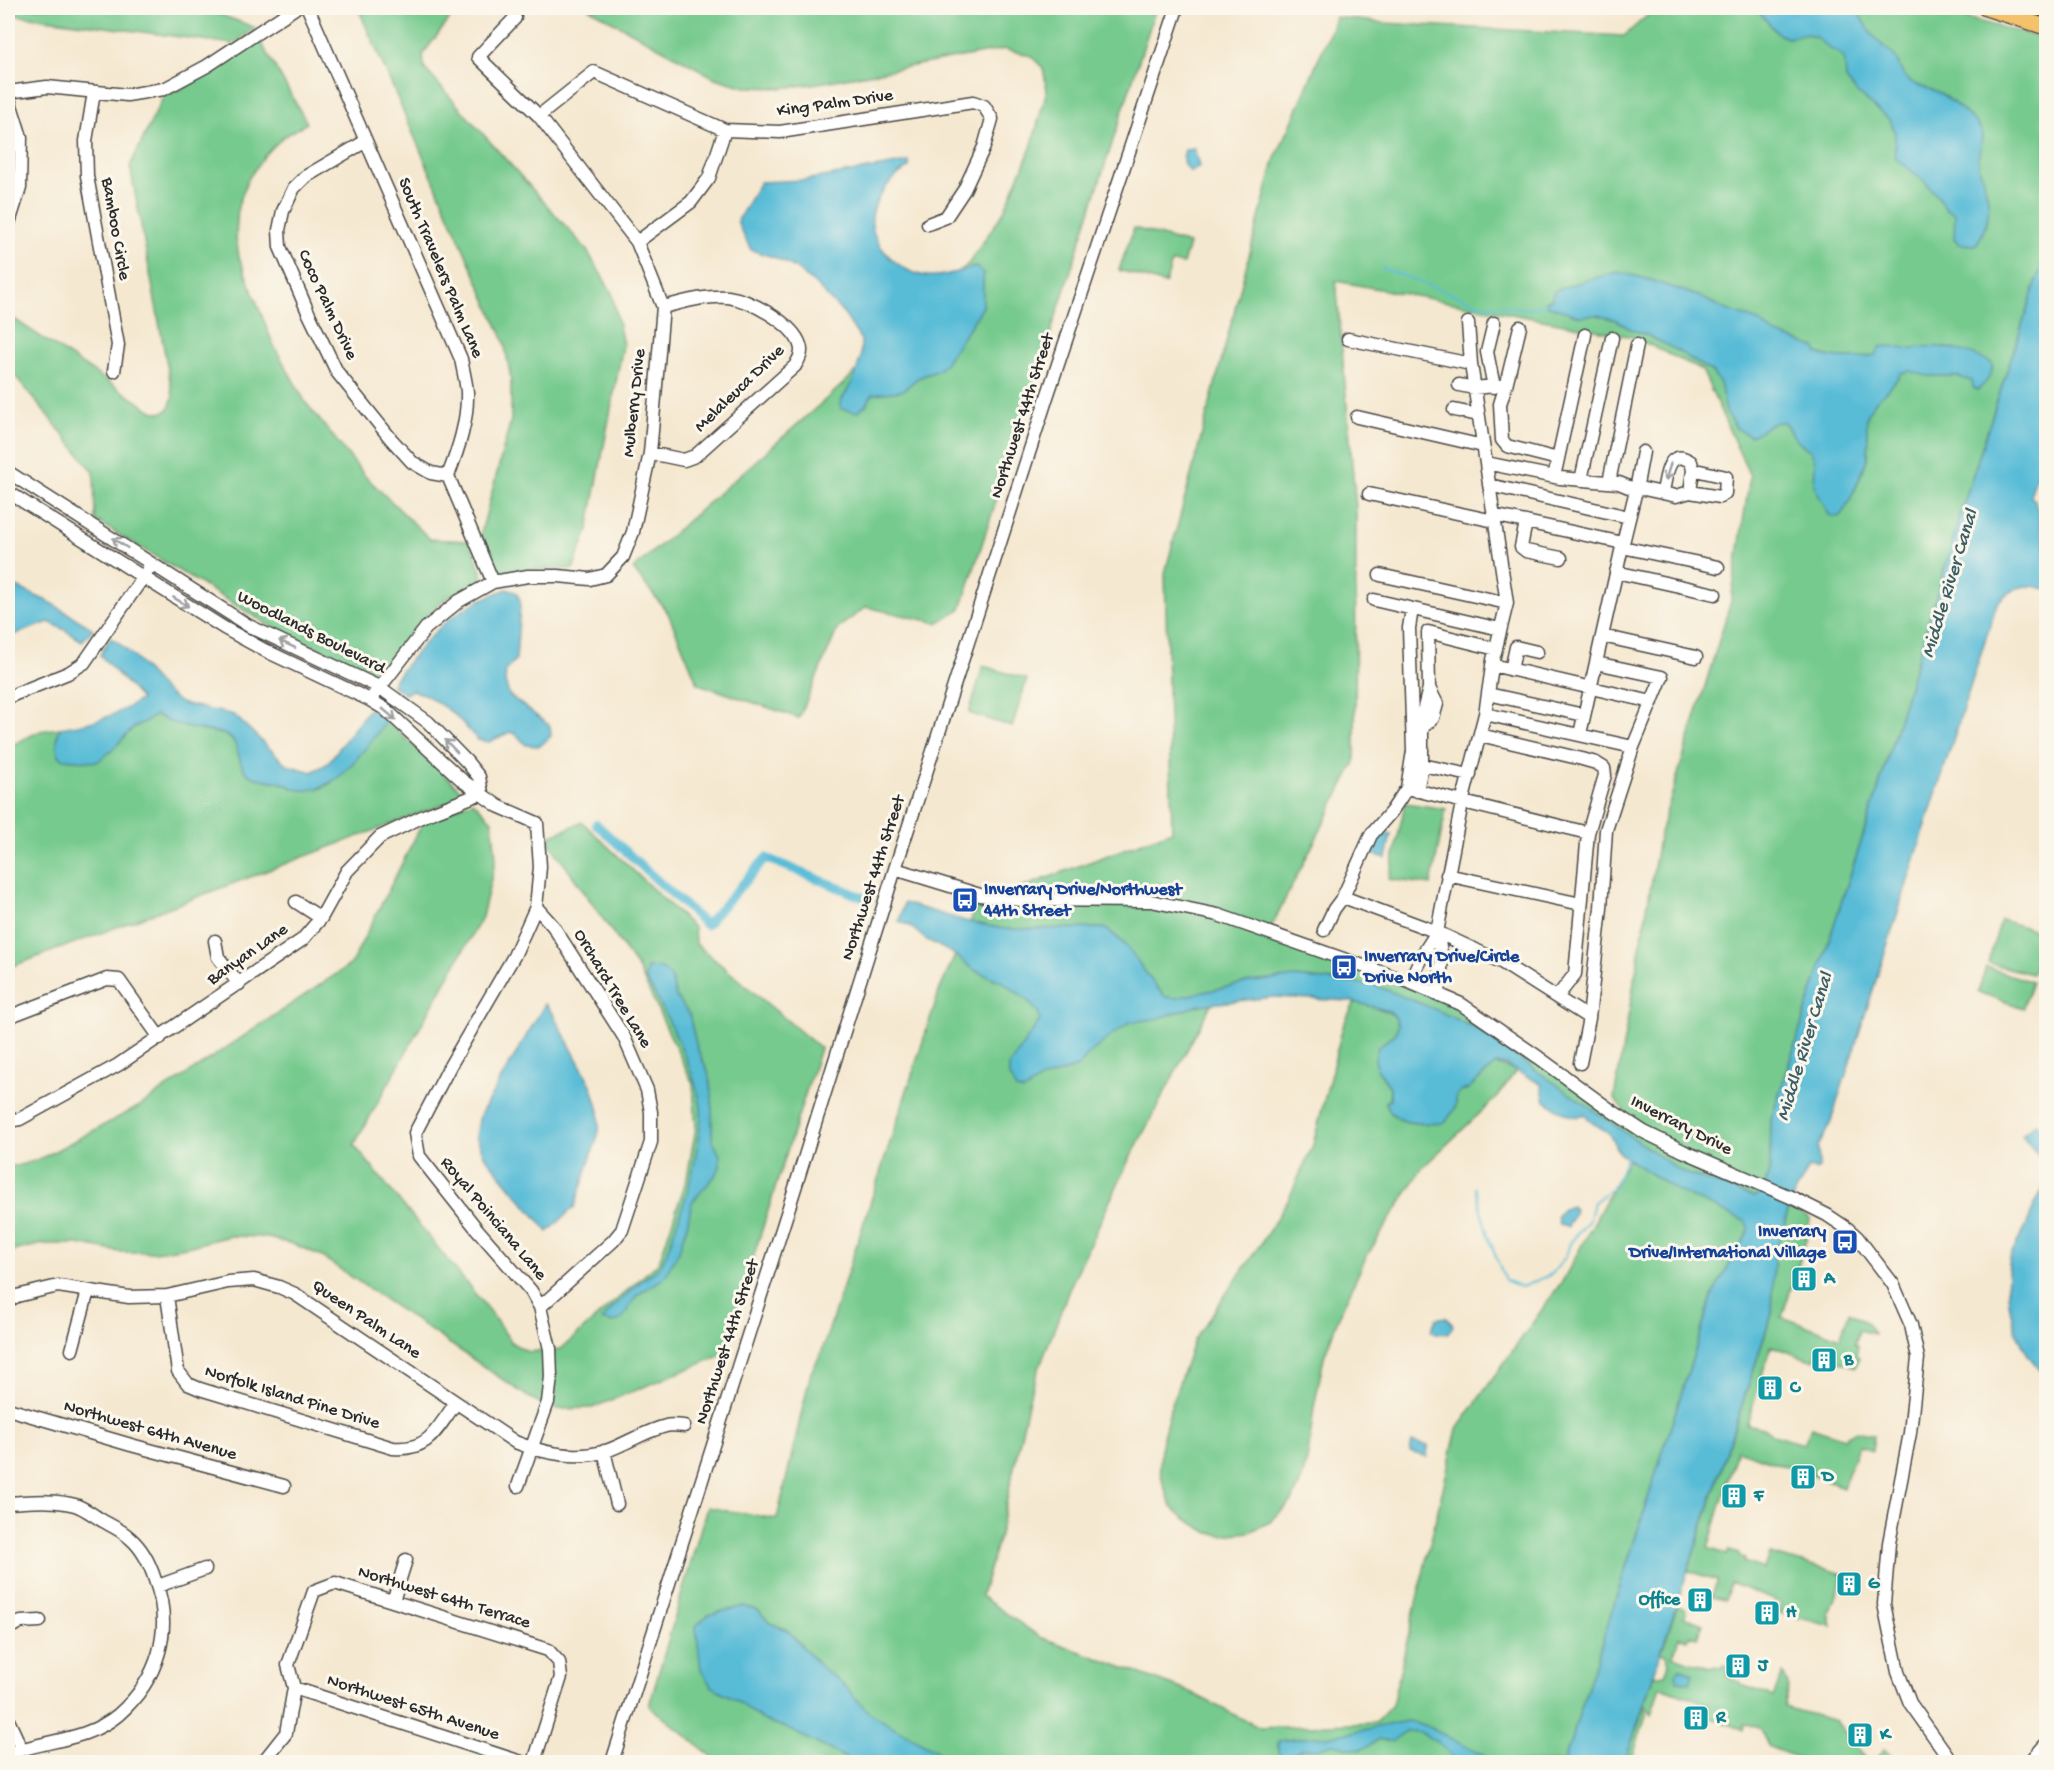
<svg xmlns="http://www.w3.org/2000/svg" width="2054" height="1770" font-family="'Gochi Hand',sans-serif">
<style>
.green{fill:#76ca8e;stroke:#507a5c;stroke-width:1.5;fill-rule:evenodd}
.water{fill:#59bcd7;stroke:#427481;stroke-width:1.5}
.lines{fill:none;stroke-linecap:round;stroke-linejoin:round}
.stream{stroke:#59bcd7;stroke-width:2}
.canal{stroke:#59bcd7;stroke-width:9}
.minor-casing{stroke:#494744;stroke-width:15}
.major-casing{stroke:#494744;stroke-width:18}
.minor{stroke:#fff;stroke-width:12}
.major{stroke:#f3c26a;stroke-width:15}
.oneway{stroke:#a0a0a0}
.labels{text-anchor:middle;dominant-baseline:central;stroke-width:6;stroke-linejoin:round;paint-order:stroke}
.street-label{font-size:18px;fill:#2b2b2b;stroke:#fbf7ec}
.transit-label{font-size:18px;font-weight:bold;fill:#164399;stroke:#fbf7ec;text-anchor:start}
.culture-label{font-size:18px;font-weight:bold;fill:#0d838f;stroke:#fbf7ec;text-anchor:start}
.water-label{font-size:20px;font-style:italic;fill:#3b5e67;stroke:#fbf7ec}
</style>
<rect width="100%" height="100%" fill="#fbf7ec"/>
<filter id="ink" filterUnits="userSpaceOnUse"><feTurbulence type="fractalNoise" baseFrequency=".0167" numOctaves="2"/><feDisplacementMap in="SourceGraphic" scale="12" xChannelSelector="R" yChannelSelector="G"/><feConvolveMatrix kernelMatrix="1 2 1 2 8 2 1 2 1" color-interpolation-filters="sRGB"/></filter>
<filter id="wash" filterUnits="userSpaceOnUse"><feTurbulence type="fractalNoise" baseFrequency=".008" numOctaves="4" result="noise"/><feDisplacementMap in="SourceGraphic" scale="24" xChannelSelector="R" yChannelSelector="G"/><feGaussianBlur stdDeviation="1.35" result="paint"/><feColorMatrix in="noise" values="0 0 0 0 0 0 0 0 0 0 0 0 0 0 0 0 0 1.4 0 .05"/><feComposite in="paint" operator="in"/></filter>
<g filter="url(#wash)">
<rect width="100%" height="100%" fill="#f5e8d0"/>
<!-- green -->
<path class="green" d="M8,8H203L256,28L233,44L8,14Z
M358,8H458L423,54L424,68L586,249L612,293L623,345L588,530L573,569H524L495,575L480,537L511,420V379L504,341Z
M588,8H1156L961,609L938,623L866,607L838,628L799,718L698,684L668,613L633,569L842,385L970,262L1004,211L1031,148L1047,90L1043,68L1031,56L1005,49L819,83L782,88L745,87L715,78Z
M1656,8H1928L2046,39V252L1968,490L1877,793L1771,1119L1770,1169L1763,1194L1754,1197L1749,1230L1713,1294L1564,1762H719L649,1706L707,1507L777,1519L811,1372L821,1354L940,989L978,904L1172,831L1165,573L1275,158L1290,127L1336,17L1383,23L1624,36ZM1336,281L1633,337L1702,370L1750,476L1731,601L1660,833L1614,1098L1636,1126L1461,1004L1268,933L1355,762L1356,509ZM1293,985L1429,1011L1568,1098L1634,1148L1563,1280L1457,1429L1392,1705L1375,1723L1260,1728L1190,1692L1040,1637L981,1596L998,1540L1031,1390L1070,1287L1127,1164L1215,997Z
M258,37L307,123L283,137L265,155L248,179L238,206L236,237L239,257L273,344L306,403L365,476L430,539L470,541L483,576C473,589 457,591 444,600C418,621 397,650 376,676L267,624L95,520L94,472L8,367V315L152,411L160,413L168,410L173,397L130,166L164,95L184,88Z
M1134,228L1189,244L1183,264L1172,262L1165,284L1119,270Z
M983,666L1027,679L1012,727L969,713Z
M156,715L186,727L226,735L236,743L245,770L253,776L283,783L293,788L303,790L321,788L329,784L347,768L387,721L463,792L458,799L8,968V747L40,731L60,728L57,736L110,752L133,728Z
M473,801L492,820L496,858L482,917L354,1145L490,1312L512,1343L528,1352L561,1349L659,1262L687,1178L696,1128L693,1084L639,970L546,838L582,822L694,928L695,943L820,1048L722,1355L592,1408L558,1409L540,1403L527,1396L319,1255L296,1245L264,1237L229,1236L187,1247L154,1252H120L78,1244H43L8,1252V1165L16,1166L38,1160L138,1107L351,964L423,822Z
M1405,803L1446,809L1431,885L1389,879Z
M2001,920L2045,933L2032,974L1988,963Z
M1986,967L2032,982L2023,1008L1978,992Z
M1355,1002C1368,1006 1413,1012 1393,1035C1389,1040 1383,1043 1378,1047L1377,1069L1390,1087L1389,1100L1385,1102C1393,1127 1422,1124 1444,1123L1455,1109L1457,1094C1473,1086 1482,1074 1496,1064L1516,1071L1497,1097L1423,1167L1366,1257L1339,1316L1324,1357L1314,1407L1308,1455L1302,1479L1292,1501L1270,1522L1249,1532L1222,1535L1209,1533L1184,1518L1172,1507L1163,1484L1160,1468L1161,1444L1172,1403L1194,1340L1262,1242L1288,1200L1301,1172L1313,1145L1343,1026Z
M1790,1205L1810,1219L1806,1240L1782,1317L1840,1338L1849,1312L1866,1322L1874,1334L1859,1330L1855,1344L1858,1345L1856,1355L1859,1357L1856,1367L1831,1359L1827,1354L1817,1352L1814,1361L1771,1346L1747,1424L1766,1429L1773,1435L1804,1444L1811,1427L1844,1438L1856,1431L1874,1435L1872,1451L1858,1446L1843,1488L1835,1485V1483L1737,1450L1708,1548L1727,1555L1729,1551L1739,1554V1556L1745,1558L1744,1562L1764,1569L1769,1554L1844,1574L1829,1613L1832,1626L1779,1613L1781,1603L1731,1583L1725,1600L1712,1597L1717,1580L1688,1571L1772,1313L1774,1258Z
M1677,1606L1686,1609L1684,1617L1703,1624L1698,1637L1691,1635L1687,1640L1679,1637L1673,1656L1711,1668L1715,1666L1721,1668L1723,1665L1728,1667L1726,1675L1730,1677V1679L1741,1682L1742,1685L1773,1697L1783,1673L1789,1688L1784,1707L1836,1721L1868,1762H1809L1769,1747L1760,1728L1743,1723L1742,1729L1708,1717L1709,1704L1661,1687L1652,1714L1644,1704L1654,1674L1659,1675L1665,1674L1669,1664L1667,1655L1661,1653Z
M1644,1707L1647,1712L1631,1762H1625Z
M1884,1749L1895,1757H1902L1897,1762H1872Z"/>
<!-- water -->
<path class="water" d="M1756,8H1857C1862,21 1869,32 1879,42C1884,47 1892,52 1896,58C1900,67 1901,75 1910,81C1918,87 1931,88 1940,93C1948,98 1978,122 1981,130C1986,142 1974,154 1980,170C1990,199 1994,218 1976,245L1959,244L1954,238L1955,214L1946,210L1939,198L1924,181L1895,158V132L1890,120L1858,94L1846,79L1845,62L1840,54L1827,47L1817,38L1807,34L1788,38L1778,34Z
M1194,149L1199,166L1191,172C1182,166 1182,160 1185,150Z
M909,162V167C893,176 874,197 872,217C869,244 901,274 927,276C942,278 961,270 976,267L983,273V307L944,365L939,370L918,378L902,391L873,394L866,405L857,412L841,409V401L853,381L861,357V340L844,314L815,284L794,267L776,258L751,250L738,224V220L760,182L805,180Z
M2046,252V444L2030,496L2035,500L2046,550V590C2027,581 2011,588 1997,603L1830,1124L1818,1147L1819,1168L1815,1170L1809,1168L1792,1198L1774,1258L1772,1313L1625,1762H1564L1713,1294L1749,1230L1745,1221L1677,1191L1620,1154L1608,1132L1594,1124L1585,1115C1571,1121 1557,1108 1545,1101L1541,1084L1505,1065L1496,1064L1469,1088L1457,1094L1455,1109L1444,1123C1422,1124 1394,1127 1385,1102L1390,1100V1087L1377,1069L1375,1060L1378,1047L1395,1034L1398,1025L1395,1017L1389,1011L1350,1001L1274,997L1200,1005L1156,1019L1130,1022L1108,1038L1088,1055L1078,1067L1042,1079L1024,1091L1016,1089L1009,1076V1066L1040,1020L1038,1012L1025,998L1002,982L976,971L952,953L925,939L910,926L899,921L904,903L965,921L1005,929L1104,928C1133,944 1143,976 1166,997L1175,998L1250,982L1295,977L1374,985L1439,1011L1480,1031L1682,1172L1754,1197L1762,1194L1770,1169L1771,1119L1877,793L1968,490Z
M1617,272L1648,279L1701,297L1724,309L1756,320L1774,333L1815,347L1818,354C1837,359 1856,360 1875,355L1880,347C1895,344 1901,350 1913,349C1916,348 1919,347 1922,347C1944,344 1973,353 1992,363C1994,374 1986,384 1977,390L1973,387L1972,381L1956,376H1927L1910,371L1901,373C1893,388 1877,396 1871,408C1862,422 1870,438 1868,454C1865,468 1849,506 1839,517L1829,515L1814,486L1815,461L1811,451L1797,441L1784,422C1765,422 1766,431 1750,436L1736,428L1726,412L1720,383L1712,372L1676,350L1647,335L1630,329L1616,320L1597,315L1579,316L1546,305V301L1551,300L1554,291L1577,283Z
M8,583L51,603L93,629L82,641L65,630L49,622L8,637Z
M507,589L516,592L520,600V606L516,659L506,670L505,682L509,695L550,726L551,736L540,746L526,745L517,735L510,732L489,742L478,740L454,714L426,695L412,690L405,694L392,685C395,676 405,667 411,659C441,622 461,606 507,589Z
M110,638L118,642L133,656L165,691L180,703L234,715L287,765L312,772L327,764L369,709L387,721C365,747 339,793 301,790C293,789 287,784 279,782C268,779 253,781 245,771C236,760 241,742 226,735C215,730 198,731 186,727C175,724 165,720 156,715L133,728L110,752L97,762L64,759L59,756C56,746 56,738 60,728C88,724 118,716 141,699L100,655Z
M1377,832L1391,834L1386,858L1373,854Z
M647,968H659L666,972L671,977L676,997L689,1014L697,1048L708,1072L712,1095V1139L720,1156V1167L714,1177L692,1202L687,1226L679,1251L664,1278L637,1295L622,1319L613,1323L602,1320C610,1309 630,1291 641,1281C647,1277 655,1272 659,1267C667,1258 673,1233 678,1220C690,1188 698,1153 701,1118C705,1089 662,1004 645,979Z
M545,1004L553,1014L592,1087L599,1111V1132L575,1206L548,1232L484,1155L476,1136L480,1115Z
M2036,1123L2042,1130L2046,1126V1155L2042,1160L2022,1135Z
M2046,1184V1374C2015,1351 2002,1296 2010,1259C2012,1249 2020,1239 2024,1230C2032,1214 2036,1198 2046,1184Z
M1571,1206L1575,1210L1568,1227L1559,1225L1557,1216L1563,1209Z
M1445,1317L1453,1325L1449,1333L1435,1334L1431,1330L1436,1319Z
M1412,1442L1428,1446L1427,1457L1410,1452Z
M744,1606L758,1610L770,1623L787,1630L821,1667L844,1685L863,1706L874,1716L938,1752L947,1762H854L784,1727L763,1720L733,1698L711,1686L701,1670L696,1626L708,1615Z
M1680,1668L1693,1674L1690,1683L1677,1680L1676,1672Z
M1407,1721C1415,1723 1424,1724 1431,1728C1449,1736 1465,1749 1484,1754L1479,1762H1458L1437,1742L1420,1732L1406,1731L1393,1740H1378L1361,1750L1333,1744L1316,1749H1302L1283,1760L1278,1752V1741L1343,1734Z"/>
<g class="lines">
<!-- stream -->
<path class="stream" d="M1382,268L1479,304L1530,309L1546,304
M1475,1188L1488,1236L1505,1280L1522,1287L1552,1274L1566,1256L1570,1243L1590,1219L1594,1202L1615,1186L1626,1157"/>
<!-- canal -->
<path class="canal" d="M596,824L706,925L766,858L869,900"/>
</g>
</g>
<g filter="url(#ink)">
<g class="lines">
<defs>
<path id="minor" d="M308,8L461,359C463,370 466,381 467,392C468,421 458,450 448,476L493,582
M8,92L47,87L127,95L164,89L207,66L295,8
M94,92L86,141L87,176L118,345L114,371
M8,96L21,137L20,188L8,226
M539,116L594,72L725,130L780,132L973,102L984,106L992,119L984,147L964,190L946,217L928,224
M366,141L305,177L294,188L283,211L279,230L280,247L308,312L337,372L391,439L412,462L431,473L448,476
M637,242L691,202L709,178L725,130
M1348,339L1471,364
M1459,385L1474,388L1506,385L1520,327
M1506,385L1500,404L1502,440L1507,446L1558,459
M1494,387L1487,352L1494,323
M1454,410L1478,415
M1357,417L1483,446
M1643,452L1636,490L1644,489L1676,496L1690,492L1720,497L1725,493L1726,477L1700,471
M650,453L684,460L695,456L795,366C799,359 803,353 800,345C793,323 750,300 728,297C706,295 684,302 663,307
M1486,463L1560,478L1619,483L1636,490L1622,547L1718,567
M8,472L249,626L379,687L428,722L467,762L479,777L482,793
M1554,477L1585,335
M1581,480L1612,338
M1609,482L1637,345
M1489,485L1629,517
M8,492L224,628L264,650L370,700L385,709L463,781L498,806L537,823L540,867L536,907L514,956L450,1066L415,1133L419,1156L476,1228L531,1291L540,1307L550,1349L551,1377L548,1402L518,1486
M1663,492C1666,477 1668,446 1691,462L1693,470L1690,492
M1369,494L1494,521
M1493,515L1623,543
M1526,522L1521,547L1526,551L1561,558
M1616,572L1715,594
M1380,575L1507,603
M1374,600L1500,629
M1412,609L1409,628L1413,751L1407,788L1391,812L1371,835L1343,897L1437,932L1501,962L1589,1018L1601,908L1606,830L1633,747L1485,714
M1602,636L1696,657
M1596,663L1662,677L1633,747
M1492,665L1652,702
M1511,670L1516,647L1537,652
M1488,694L1584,715
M8,697L68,673L84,663L152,564
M370,700L426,628L459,601L493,582L528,576H558L590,579L606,575L623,557L633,532L650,453L663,307L637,242L539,116L478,57L515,18
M1422,728L1433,718L1437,704L1429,688
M1580,734L1622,547
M1480,735L1582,759L1596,763L1604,768L1605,775L1588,833L1575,974L1557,997
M1422,765V716L1429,688L1428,632L1496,649
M1407,788L1588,833
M1417,791L1422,765L1470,775
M895,869L980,895L1021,900L1151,901L1218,915L1409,982L1461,1004L1538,1057L1612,1111L1644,1132L1683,1151L1795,1199L1827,1215L1848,1229L1857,1237L1893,1284L1911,1325L1918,1358L1910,1433L1889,1543L1884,1604L1898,1672L1910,1703L1952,1762
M1447,875L1581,904
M296,902L321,918
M536,907L553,926L624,1037L647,1090L651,1112V1142L622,1230L613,1241L540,1307
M1324,930L1334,909L1343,897
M215,941L218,957L239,984
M1409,982L1424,952L1437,932
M1439,995L1442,957L1437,932L1462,803L1485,714L1493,660L1507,603L1471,364L1468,323
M8,1017L107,979L119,980L160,1038
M1580,1063L1589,1018
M8,1121L20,1119L118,1065L302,940L321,918L347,871L380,837L426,815L482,793
M167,1296L178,1371L188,1384L200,1389L393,1448C430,1451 436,1429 456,1403
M8,1301L17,1296L58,1286L129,1297L167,1296L228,1282L254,1280L279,1287L295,1294L515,1442C543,1453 577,1460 606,1451C626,1444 645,1431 666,1426C671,1424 678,1426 684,1426
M72,1350L88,1291
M8,1409L131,1445L284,1486
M604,1451L617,1504
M8,1503C30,1502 53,1499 75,1505C85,1508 94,1516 103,1521C112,1526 123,1531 130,1538C143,1549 150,1564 155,1580C174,1630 158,1680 118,1715C87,1741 44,1740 8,1754
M158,1586L205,1569
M393,1601L406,1560
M8,1628L21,1622L40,1621
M294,1688L521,1762
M8,1720L21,1748
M263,1762L286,1733L294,1688L288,1665L314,1591L335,1583L548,1650L559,1662L561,1677L534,1762
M612,1762L789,1207L895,869L1046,400L1177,8
M2030,1762L2046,1744"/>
<path id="major" d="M1986,8L2046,27
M2043,8L2046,9"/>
</defs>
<!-- minor casing -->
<use href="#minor" class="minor-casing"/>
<!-- major casing -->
<use href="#major" class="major-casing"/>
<!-- minor -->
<use href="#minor" class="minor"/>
<!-- major -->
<use href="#major" class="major"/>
</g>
<!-- one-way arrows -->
<defs><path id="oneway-shaft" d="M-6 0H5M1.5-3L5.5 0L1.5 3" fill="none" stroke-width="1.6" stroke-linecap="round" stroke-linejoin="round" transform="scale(1.5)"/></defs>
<g class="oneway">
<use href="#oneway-shaft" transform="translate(1668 472) rotate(107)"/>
<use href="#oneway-shaft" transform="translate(120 543) rotate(-147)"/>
<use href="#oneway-shaft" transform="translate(181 602) rotate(31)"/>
<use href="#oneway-shaft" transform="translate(287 644) rotate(-155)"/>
<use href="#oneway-shaft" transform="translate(389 714) rotate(40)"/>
<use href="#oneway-shaft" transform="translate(451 746) rotate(-134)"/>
</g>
</g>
<!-- icons -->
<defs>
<symbol id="bus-square" viewBox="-11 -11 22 22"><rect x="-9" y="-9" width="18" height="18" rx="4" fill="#1a4fb4" stroke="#fbf7ec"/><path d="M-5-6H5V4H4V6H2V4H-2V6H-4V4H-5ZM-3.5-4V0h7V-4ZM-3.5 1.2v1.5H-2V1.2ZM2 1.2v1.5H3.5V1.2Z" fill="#fff"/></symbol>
<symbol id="building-square" viewBox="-11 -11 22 22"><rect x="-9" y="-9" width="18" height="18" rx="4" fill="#0f9aa8" stroke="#fbf7ec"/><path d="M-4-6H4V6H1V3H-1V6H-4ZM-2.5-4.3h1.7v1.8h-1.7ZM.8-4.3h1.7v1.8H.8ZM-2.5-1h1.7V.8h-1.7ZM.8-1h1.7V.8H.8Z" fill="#fff"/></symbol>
</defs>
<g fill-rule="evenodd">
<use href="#bus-square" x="950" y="885" width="30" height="30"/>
<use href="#bus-square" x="1329" y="952" width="30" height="30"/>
<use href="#bus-square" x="1830" y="1227" width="30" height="30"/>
<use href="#building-square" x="1789" y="1264" width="30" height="30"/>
<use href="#building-square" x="1809" y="1345" width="30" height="30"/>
<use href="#building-square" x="1755" y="1373" width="30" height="30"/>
<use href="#building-square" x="1788" y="1462" width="30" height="30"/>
<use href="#building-square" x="1719" y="1481" width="30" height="30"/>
<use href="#building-square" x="1834" y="1569" width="30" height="30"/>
<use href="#building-square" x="1685" y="1585" width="30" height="30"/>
<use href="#building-square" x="1752" y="1598" width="30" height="30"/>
<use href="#building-square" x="1723" y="1651" width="30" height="30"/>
<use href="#building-square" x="1681" y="1703" width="30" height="30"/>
<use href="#building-square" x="1845" y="1720" width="30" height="30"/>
</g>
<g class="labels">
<!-- street labels -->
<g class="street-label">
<text transform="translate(835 104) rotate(-8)">King Palm Drive</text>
<text transform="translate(115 229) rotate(80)">Bamboo Circle</text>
<text transform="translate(440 268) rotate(67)">South Travelers Palm Lane</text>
<text transform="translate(327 305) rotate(65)">Coco Palm Drive</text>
<text transform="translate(740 389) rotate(-44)">Melaleuca Drive</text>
<text transform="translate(635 403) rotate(-84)">Mulberry Drive</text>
<text transform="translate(1023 416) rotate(-72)">Northwest 44th Street</text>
<text transform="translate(311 633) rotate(27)">Woodlands Boulevard</text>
<text transform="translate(874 878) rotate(-72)">Northwest 44th Street</text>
<text transform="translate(248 955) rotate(-35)">Banyan Lane</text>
<text transform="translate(612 989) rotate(59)">Orchard Tree Lane</text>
<text transform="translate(1681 1126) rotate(27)">Inverrary Drive</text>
<text transform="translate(493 1219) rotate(50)">Royal Poinciana Lane</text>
<text transform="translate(366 1320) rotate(34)">Queen Palm Lane</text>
<text transform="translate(728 1342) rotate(-72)">Northwest 44th Street</text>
<text transform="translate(292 1398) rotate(17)">Norfolk Island Pine Drive</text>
<text transform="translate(150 1431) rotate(16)">Northwest 64th Avenue</text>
<text transform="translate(444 1598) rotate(17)">Northwest 64th Terrace</text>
<text transform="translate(413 1708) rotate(18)">Northwest 65th Avenue</text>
</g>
<!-- transit labels -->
<g class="transit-label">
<text x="984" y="890">Inverrary Drive/Northwest<tspan x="984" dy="21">44th Street</tspan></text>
<text x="1364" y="957">Inverrary Drive/Circle<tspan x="1364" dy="21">Drive North</tspan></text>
<text x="1826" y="1232" text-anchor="end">Inverrary<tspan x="1826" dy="21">Drive/International Village</tspan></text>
</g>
<!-- culture labels -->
<g class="culture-label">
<text x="1824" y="1279">A</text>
<text x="1844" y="1360">B</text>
<text x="1790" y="1388">C</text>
<text x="1822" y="1477">D</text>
<text x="1754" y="1496">F</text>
<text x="1868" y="1584">G</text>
<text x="1680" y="1600" text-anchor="end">Office</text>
<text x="1786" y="1613">H</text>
<text x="1758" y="1666">J</text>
<text x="1716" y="1718">R</text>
<text x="1880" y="1735">K</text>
</g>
<!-- water labels -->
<g class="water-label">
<text transform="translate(1951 584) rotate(-73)">Middle River Canal</text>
<text transform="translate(1806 1047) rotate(-73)">Middle River Canal</text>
</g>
</g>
<!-- margin -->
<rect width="2054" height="1770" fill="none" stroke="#fbf7ec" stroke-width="30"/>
</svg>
